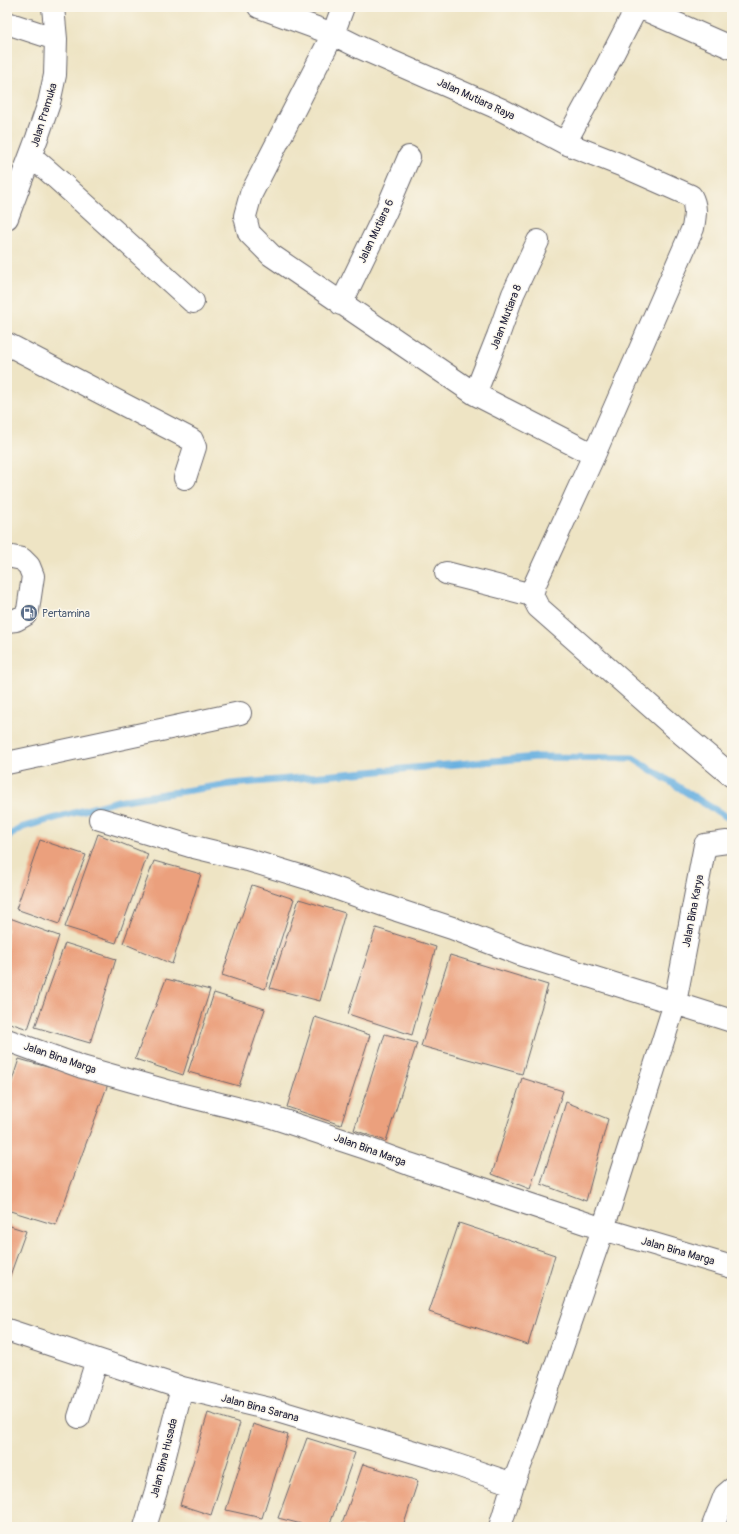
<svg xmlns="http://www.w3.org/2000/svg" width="739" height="1534" font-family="Pangolin,sans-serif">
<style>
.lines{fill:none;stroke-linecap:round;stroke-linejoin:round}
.stream{stroke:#69b0e0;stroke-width:7}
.building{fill:#eba07d}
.minor-casing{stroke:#69666b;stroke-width:24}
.minor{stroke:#fff;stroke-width:22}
.labels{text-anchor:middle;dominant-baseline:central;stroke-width:3;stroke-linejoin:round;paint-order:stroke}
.street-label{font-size:11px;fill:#22223b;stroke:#fbf7ec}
.service-label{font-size:11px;fill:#4e5e75;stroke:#fbf7ec;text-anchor:start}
</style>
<rect width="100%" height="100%" fill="#fbf7ec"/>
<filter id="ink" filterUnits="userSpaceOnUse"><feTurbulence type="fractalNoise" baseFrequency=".025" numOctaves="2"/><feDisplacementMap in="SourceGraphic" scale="8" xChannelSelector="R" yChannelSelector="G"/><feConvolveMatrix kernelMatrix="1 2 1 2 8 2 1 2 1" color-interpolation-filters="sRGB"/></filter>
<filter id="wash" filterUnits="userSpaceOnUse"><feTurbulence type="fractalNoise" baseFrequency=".012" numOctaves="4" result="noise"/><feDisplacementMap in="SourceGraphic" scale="16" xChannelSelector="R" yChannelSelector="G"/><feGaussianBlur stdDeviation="0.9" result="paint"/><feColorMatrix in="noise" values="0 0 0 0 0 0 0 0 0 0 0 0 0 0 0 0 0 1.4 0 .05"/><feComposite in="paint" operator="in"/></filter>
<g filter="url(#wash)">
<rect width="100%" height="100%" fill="#eee4c4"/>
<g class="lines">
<!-- stream -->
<path class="stream" d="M7,837L23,827L117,801L231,784L537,757L633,758L702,802L732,820"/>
</g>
<g id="blocks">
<!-- building -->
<path class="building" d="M98,834L148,854L116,943L65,927Z
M40,840L86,855L59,924L16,909Z
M154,861L201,874L172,964L123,943Z
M252,885L294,899L265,989L222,975Z
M299,899L345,913L320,1001L270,988Z
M7,917L59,936L28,1029L7,1022Z
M376,928L436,947L412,1035L348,1014Z
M65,943L116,959L90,1043L35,1027Z
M450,955L548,985L522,1074L421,1046Z
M166,979L210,990L183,1075L135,1059Z
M214,993L265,1009L239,1086L188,1072Z
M315,1017L370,1035L341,1125L287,1107Z
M385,1034L417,1043L386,1141L354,1130Z
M19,1059L108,1084L56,1225L7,1210V1096Z
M522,1078L563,1091L530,1189L492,1174Z
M566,1102L608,1119L586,1201L541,1184Z
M459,1223L555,1255L528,1345L429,1312Z
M7,1225L26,1231L7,1284Z
M208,1413L240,1423L211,1515L180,1505Z
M253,1424L288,1435L262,1518L226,1510Z
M307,1438L355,1453L329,1527H313L278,1518Z
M363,1464L418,1481L403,1527H341Z"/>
</g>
</g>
<g filter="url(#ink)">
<use href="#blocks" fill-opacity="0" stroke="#69666b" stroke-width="1"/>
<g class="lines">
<defs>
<path id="minor" d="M259,7L333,34L361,48L500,109L565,143L621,165L691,196C697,207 695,216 693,228L594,455L535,584L532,595
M343,7L333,34L251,194L245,216L249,233L271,255L475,394L594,455
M639,7L732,48
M7,23L56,39
M565,143L599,81L637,7
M31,156L55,177L193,302
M7,218L37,138L49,103L55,75L56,39L53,7
M341,304L386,211L409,157
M7,344L192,440L195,447L185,478
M475,394L498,336L513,294L538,241
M7,556L22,559L29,566L33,576L28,610L25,615L16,620L7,621
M446,573L532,595L538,607L682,734L732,776
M7,763L240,713
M100,819L190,846L248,860L307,878L397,910L452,928L522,955L732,1021
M7,1040L82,1067L171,1092L269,1116L363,1147L409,1164L603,1229L732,1267
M7,1330L182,1388L274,1410L448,1462L513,1484
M79,1417L97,1360
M713,1526L725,1495L732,1489
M145,1527L156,1491L182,1388
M500,1527L513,1484L530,1440L603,1229L675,1003L705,845L727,842L732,843"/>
</defs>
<!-- minor casing -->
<use href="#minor" class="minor-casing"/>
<!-- minor -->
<use href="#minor" class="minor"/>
</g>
</g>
<!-- icons -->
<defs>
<symbol id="fuel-disc" viewBox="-11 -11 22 22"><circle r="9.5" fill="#5c6f8a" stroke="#fbf7ec"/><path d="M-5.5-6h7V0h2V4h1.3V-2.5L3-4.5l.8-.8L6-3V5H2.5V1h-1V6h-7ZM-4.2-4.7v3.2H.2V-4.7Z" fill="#fff"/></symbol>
</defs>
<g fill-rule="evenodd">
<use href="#fuel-disc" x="19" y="603" width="20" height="20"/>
</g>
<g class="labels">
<!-- street labels -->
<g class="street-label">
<text transform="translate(476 99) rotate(25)">Jalan Mutiara Raya</text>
<text transform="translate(44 115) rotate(-73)">Jalan Pramuka</text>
<text transform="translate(376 231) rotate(-65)">Jalan Mutiara 6</text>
<text transform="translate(506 317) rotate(-69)">Jalan Mutiara 8</text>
<text transform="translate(693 911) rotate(-79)">Jalan Bina Karya</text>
<text transform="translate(60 1058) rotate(19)">Jalan Bina Marga</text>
<text transform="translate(370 1150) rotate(20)">Jalan Bina Marga</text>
<text transform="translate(678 1251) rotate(16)">Jalan Bina Marga</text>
<text transform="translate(260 1408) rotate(15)">Jalan Bina Sarana</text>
<text transform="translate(164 1458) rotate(-76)">Jalan Bina Husada</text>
</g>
<!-- service labels -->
<g class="service-label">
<text x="42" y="613">Pertamina</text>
</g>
</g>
<!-- margin -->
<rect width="739" height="1534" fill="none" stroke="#fbf7ec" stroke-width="24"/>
</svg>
